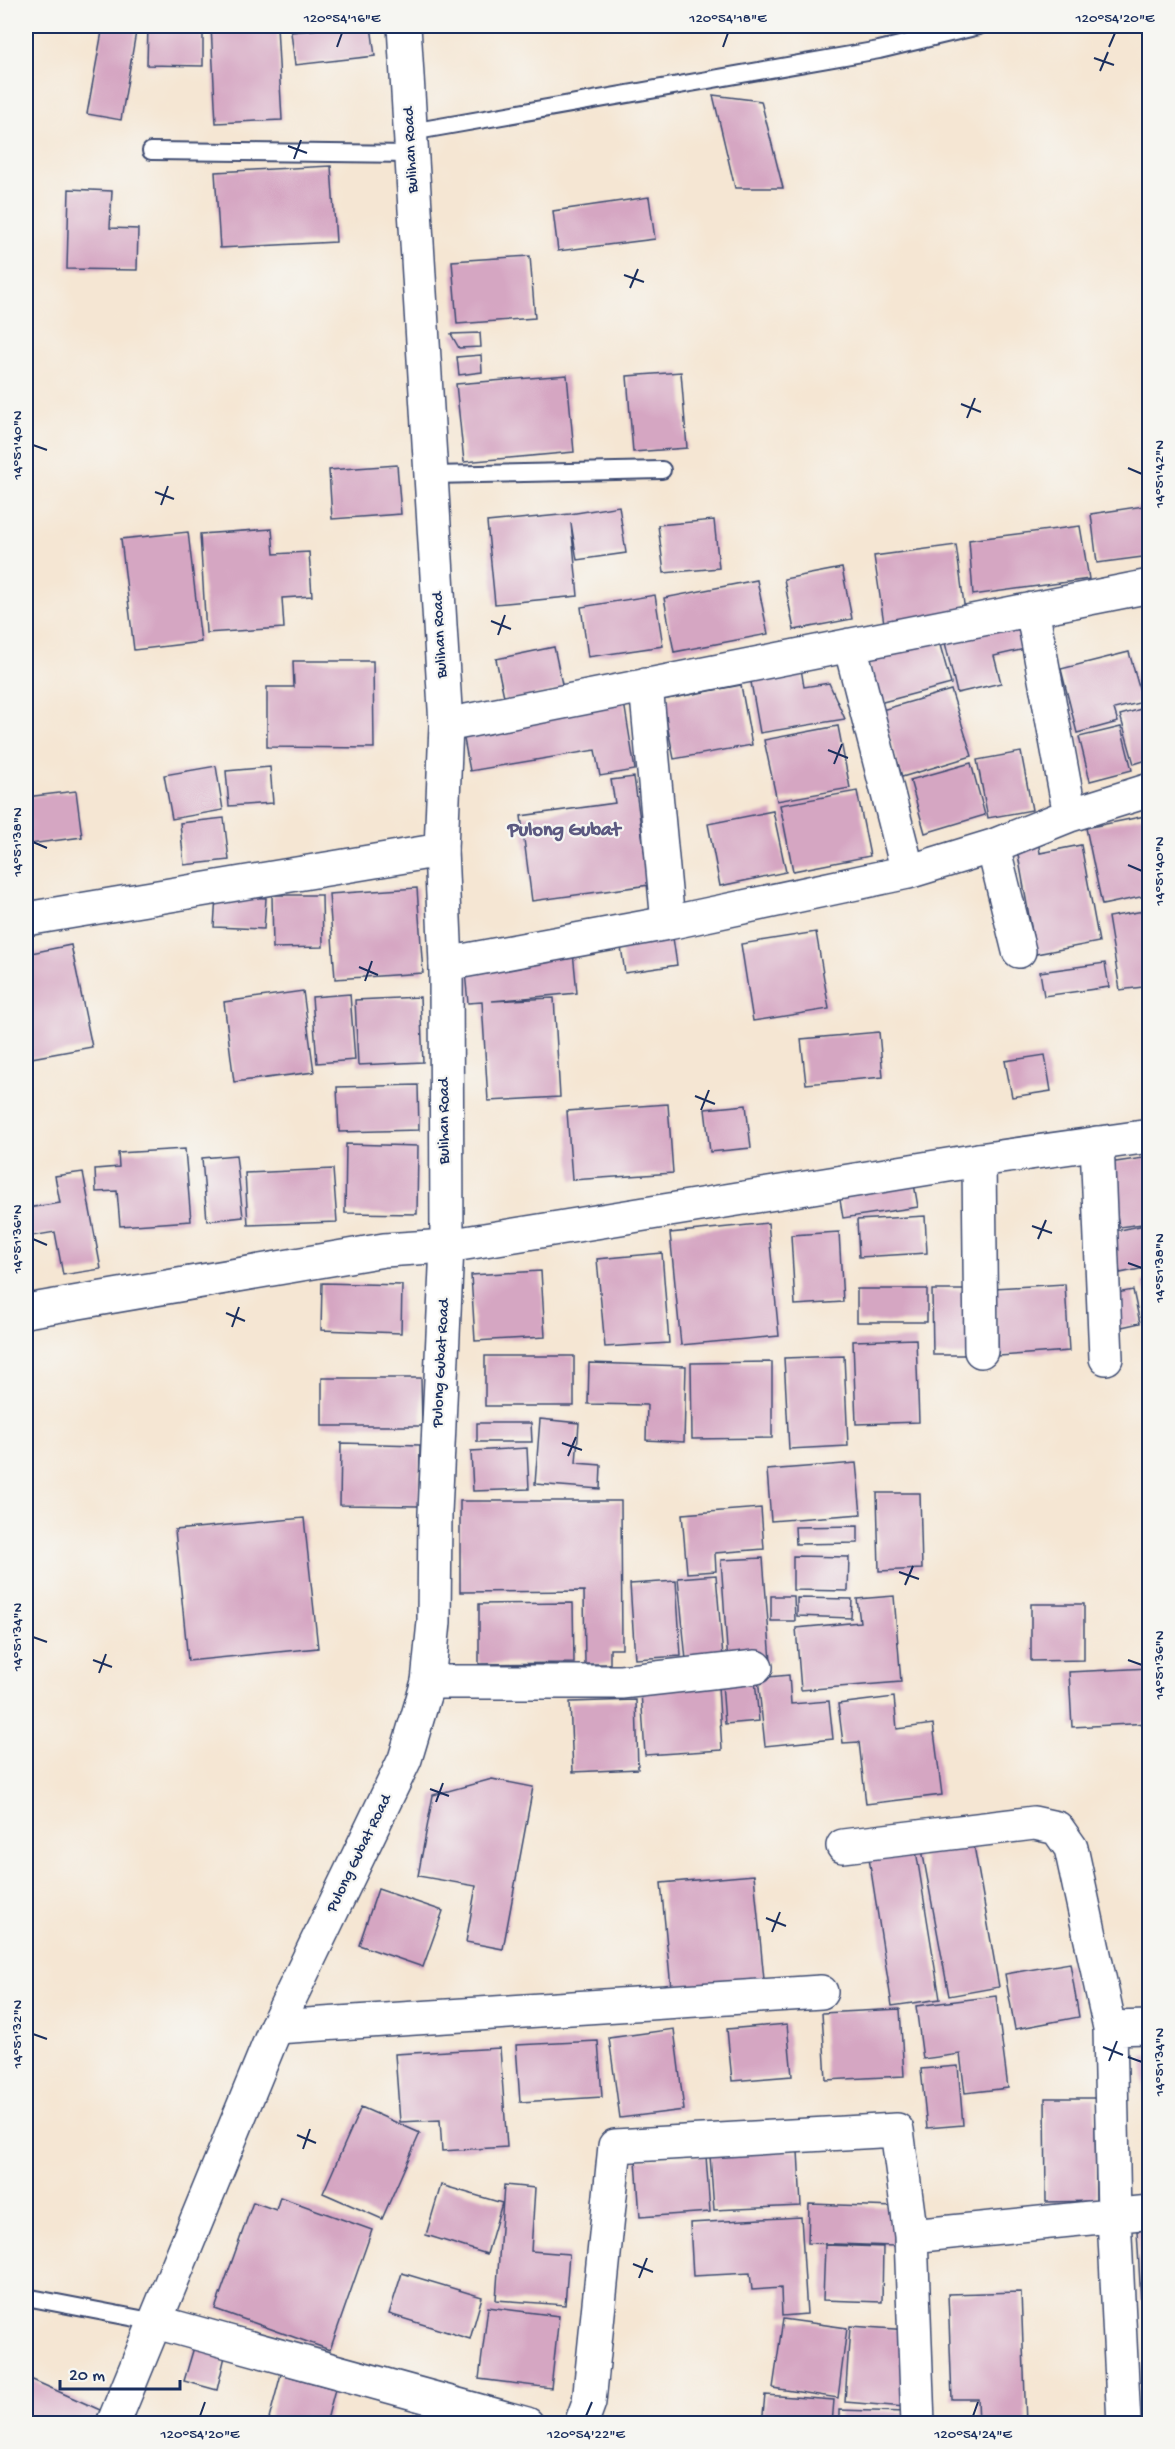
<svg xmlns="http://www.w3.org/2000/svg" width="1175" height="2449" font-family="'Gochi Hand',sans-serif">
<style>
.building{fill:#d5a6c2}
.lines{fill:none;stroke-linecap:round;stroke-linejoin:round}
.lane-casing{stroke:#3c4a70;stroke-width:20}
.street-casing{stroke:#3c4a70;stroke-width:36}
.secondary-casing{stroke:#3c4a70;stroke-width:36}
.lane{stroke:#fff;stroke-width:16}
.street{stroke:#fff;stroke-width:33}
.secondary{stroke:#fff;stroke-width:33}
.ticks{fill:none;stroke:#1b2f5e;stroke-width:2}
.labels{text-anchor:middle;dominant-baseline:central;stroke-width:4.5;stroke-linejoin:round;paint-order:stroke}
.street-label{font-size:16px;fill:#1b2f5e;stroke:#f6f6f2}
.quarter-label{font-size:20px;font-weight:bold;fill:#5c5981;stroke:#f6f6f2}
.neatline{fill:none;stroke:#1b2f5e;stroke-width:2}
.ticks-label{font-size:15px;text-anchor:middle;fill:#1b2f5e}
</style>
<rect width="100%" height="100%" fill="#f6f6f2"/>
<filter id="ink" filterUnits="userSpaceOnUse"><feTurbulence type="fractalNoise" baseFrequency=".0167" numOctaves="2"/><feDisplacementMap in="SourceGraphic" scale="12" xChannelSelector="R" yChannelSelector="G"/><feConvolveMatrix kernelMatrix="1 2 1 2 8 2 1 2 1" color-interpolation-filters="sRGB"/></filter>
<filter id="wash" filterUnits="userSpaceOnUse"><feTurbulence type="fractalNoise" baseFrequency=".008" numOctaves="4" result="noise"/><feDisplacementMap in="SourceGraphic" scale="24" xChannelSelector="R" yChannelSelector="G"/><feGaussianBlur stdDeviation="1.35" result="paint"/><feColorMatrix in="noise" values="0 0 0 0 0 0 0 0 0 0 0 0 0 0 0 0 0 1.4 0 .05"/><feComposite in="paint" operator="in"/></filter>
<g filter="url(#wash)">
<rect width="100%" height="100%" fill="#f5e6d3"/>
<g id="blocks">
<!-- building -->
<path class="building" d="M103,26H137L121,120L87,114Z
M148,26H203V66L147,65Z
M211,26H277L282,120L216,123Z
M348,26H371L375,56L295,65L291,32Z
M713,95L761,101L783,188H735Z
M331,166L336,242L220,248L215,172Z
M69,189L112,191L110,228L138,229L137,270L67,269Z
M649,197L655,239L558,251L553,211Z
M530,256L535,318L457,324L452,261Z
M480,333L481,347L459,348L451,334Z
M481,355L482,372L459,375L457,357Z
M681,372L687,448L633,452L627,376Z
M567,375L574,452L464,462L456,384Z
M397,465L401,514L332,519L329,470Z
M1150,505V556L1097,563L1091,514Z
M619,506L626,553L577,560L571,523L578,596L495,604L487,522L570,514Z
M714,520L719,568L664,573L658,525Z
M1080,526L1089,579L973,595L969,540Z
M272,529L274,554L309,552L312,596L282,598L284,628L206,633L200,534Z
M188,532L201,642L134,650L121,539Z
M956,545L966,619L885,630L874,556Z
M842,568L852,619L794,630L784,579Z
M757,580L768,634L674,652L664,598Z
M655,595L663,646L588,657L581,607Z
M1017,617L1025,649L994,656L1001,683L957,693L943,634Z
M938,638L951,684L879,703L867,656Z
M554,647L563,689L505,701L496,659Z
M1129,652L1143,702L1114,709L1118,722L1077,733L1061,669Z
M799,656L804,687L829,683L845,719L760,733L748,665Z
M293,661H373L374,748L267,747V687H294Z
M741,685L752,745L674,759L662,700Z
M951,690L972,756L902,777L882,710Z
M623,696L635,770L600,776L595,750L470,771L461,723Z
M1148,707L1150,759L1134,764L1120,715Z
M838,726L850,788L777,801L764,740Z
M1121,727L1132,770L1090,781L1079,737Z
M1021,752L1032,810L988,818L977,760Z
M971,763L985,815L925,833L910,780Z
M216,766L223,810L172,819L164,775Z
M270,767L273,803L229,806L226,771Z
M634,777L649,885L532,901L521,816L615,803L611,780Z
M76,791L82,837L30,844L26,797Z
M857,791L870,856L793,871L780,805Z
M773,811L786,872L720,886L708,824Z
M1150,815V895L1102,905L1086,828Z
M224,818L229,860L184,865L180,823Z
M1038,840L1040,853L1081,845L1099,942L1036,954L1016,844Z
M417,888L423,973L335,979L329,894Z
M272,895H322L323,947L273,948Z
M216,896L266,898L264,929L214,927Z
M1150,910V986L1120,990L1108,917Z
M672,931L677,965L625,973L620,940Z
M816,932L829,1009L753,1021L741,944Z
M71,945L92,1047L26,1059V954Z
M573,952L577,993L492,1001L554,998L560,1097L488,1101L482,1002L468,1003L464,962Z
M1105,963L1109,987L1044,996L1040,972Z
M303,991L314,1072L234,1082L224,1002Z
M350,994L355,1060L317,1063L312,997Z
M420,997L423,1062L358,1065L355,1000Z
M879,1032L883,1077L806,1084L801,1039Z
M1045,1055L1051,1091L1012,1097L1005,1061Z
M418,1085L419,1130L339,1132L337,1087Z
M668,1104L673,1173L572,1180L567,1111Z
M746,1105L751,1148L710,1152L705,1109Z
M346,1144L418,1146L417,1214L345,1213Z
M185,1149L191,1221L120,1226L117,1191L96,1192L95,1169L119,1167L118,1153Z
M236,1155L243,1217L207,1221L202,1158Z
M1150,1157V1223L1119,1227L1109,1163Z
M333,1169L337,1222L248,1225L245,1173Z
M83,1172L101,1269L63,1275L55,1232L32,1236L27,1208L60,1203L55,1176Z
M913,1178L918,1207L843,1218L838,1188Z
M925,1216L927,1253L859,1257L857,1220Z
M768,1223L779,1336L681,1345L670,1233Z
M1150,1224V1267L1120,1273L1110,1232Z
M839,1232L843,1302L795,1305L791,1235Z
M662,1253L669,1343L605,1347L597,1259Z
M541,1271L545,1337L475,1341L471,1275Z
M1150,1279V1303H1149L1142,1282Z
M322,1283L402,1285L401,1333L321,1330Z
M1065,1284L1069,1351L999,1356L994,1288Z
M857,1289H927V1322H857Z
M932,1290H971L972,1355H933Z
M1133,1290L1140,1323L1117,1328L1111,1294Z
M916,1339L919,1422L856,1424L853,1341Z
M485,1356H574V1406H485Z
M844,1356L848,1446L789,1449L784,1358Z
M772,1362V1438L692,1439L691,1363Z
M589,1363L686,1366L684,1442L646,1440L647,1405L588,1404Z
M322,1378H421L422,1426H322Z
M540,1419L579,1423L576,1463L601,1465L600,1489L535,1484Z
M477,1423H531L532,1442H477Z
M341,1443L420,1445L419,1506L340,1505Z
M527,1448L529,1489L473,1491L471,1451Z
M856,1463L861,1514L771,1521L767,1470Z
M877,1493H920L922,1569L879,1571Z
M460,1501H621L622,1649H610V1664H585L584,1591L460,1592Z
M761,1508L764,1549L715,1553L716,1571L687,1573L682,1514Z
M304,1518L318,1648L188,1661L175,1530Z
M858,1526V1543L796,1544L795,1527Z
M793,1556L849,1557L848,1591L793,1590Z
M763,1558L771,1661L728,1664L721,1560Z
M716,1575L723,1657L686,1660L678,1578Z
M676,1581L681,1656L635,1659L630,1584Z
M771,1596H794L795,1621H771Z
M894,1596L901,1682L801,1690L796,1628L860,1622L857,1599Z
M797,1598L852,1599L851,1618L797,1616Z
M573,1603L574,1663L479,1664V1604Z
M1031,1604H1084V1660L1031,1661Z
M1150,1668V1723L1072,1727L1069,1672Z
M789,1675L791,1704L829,1701L833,1739L765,1746L758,1678Z
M755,1680L759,1721L725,1724L722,1683Z
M718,1686L722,1750L645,1755L641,1691Z
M894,1697L897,1729L933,1724L942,1795L866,1804L859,1742L843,1743L838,1704Z
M636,1700L638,1769L573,1772L570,1702Z
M492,1779L533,1787L503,1949L466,1942L476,1886L418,1876L433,1795Z
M914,1838L940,1999L892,2006L867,1845Z
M973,1840L999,1987L949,1996L921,1844Z
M754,1875L764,1980L671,1988L661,1883Z
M378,1889L443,1911L423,1967L359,1945Z
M1070,1963L1079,2017L1015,2029L1005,1974Z
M996,1996L1008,2088L965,2093L960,2054L923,2059L916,2006Z
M900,2009L904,2076L826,2080L822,2013Z
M787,2024L792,2076L732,2081L727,2029Z
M674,2029L684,2110L620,2118L609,2038Z
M598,2041L602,2097L520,2102L516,2045Z
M500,2048L507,2147L442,2151L440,2120L400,2122L395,2054Z
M1150,2055V2102H1144L1143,2056Z
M958,2066L963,2125L927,2128L921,2069Z
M1045,2098H1095L1096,2201L1046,2202Z
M361,2107L420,2133L382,2219L323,2193Z
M798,2151L801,2206L714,2210L710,2156Z
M706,2156L710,2212L640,2217L636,2160Z
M441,2185L502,2203L487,2254L426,2235Z
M504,2185L535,2188L531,2251L569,2254L565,2305L496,2300Z
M280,2197L372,2230L330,2350L215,2309L253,2202L276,2210Z
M809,2204L896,2207L894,2246L808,2243Z
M801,2217L807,2314L782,2316L781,2288L752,2290L750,2273L693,2276L690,2223Z
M1150,2230V2301H1141L1137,2231Z
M825,2245L883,2247L882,2302L823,2300Z
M402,2273L482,2297L470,2339L389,2314Z
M1021,2292L1026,2424H979L978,2399H952L948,2294Z
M488,2307L559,2316L551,2388L479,2379Z
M783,2319L847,2328L838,2398L773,2388Z
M850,2326L910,2330L905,2407L845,2402Z
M195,2344L226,2352L217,2390L184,2381Z
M281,2374L335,2389L326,2424H283L269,2419Z
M26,2377L100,2410L94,2424H26Z
M765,2395L834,2400L832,2424H762Z
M839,2410L906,2412V2424H839Z"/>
</g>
</g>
<g filter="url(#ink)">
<use href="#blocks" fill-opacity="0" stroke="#3c4a70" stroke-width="1.5"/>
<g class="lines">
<defs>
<path id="lane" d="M411,132L879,50L979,26
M151,151L412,154
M431,475L662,470
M26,2297L156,2322"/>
<path id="street" d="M1032,609L1070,815
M850,645L908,872
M646,685L668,923
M446,725L1150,586
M993,846L1019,951
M26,919L441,850
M446,964L668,923L908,872L993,846L1070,815L1150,790
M1097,1143L1106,1358
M979,1160L981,1351
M26,1311L384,1250L447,1246
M428,1682H621L756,1667
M843,1846L1034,1823L1057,1828L1071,1848L1110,2028L1114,2216L1124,2424
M276,2027L821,1992
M1110,2028L1150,2027
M911,2236L1150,2212
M156,2322L527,2424
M581,2424L589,2402L615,2146L897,2130L911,2236L918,2424"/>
<path id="secondary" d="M447,1246L979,1160L1150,1136
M113,2424L276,2027L405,1759L428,1682L434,1622L435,1513L447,1246L446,964L441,850L446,725L404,26"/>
</defs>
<!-- lane casing -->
<use href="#lane" class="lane-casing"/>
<!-- street casing -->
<use href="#street" class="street-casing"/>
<!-- secondary casing -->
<use href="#secondary" class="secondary-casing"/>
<!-- lane -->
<use href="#lane" class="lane"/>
<!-- street -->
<use href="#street" class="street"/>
<!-- secondary -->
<use href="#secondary" class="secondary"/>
</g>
</g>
<!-- ticks -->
<path class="ticks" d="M337,47L342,33M723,47L728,33M1109,47L1115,33M1094,58L1114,65M1100,71L1108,52M288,146L307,153M294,159L301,140M624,275L644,282M630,288L638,269M961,404L981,412M967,418L975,398M33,445L47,450M1128,468L1142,474M155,492L174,499M161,505L168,486M491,621L511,629M498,635L505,615M828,750L848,758M834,764L842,744M33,842L47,848M1128,865L1142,871M359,967L378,975M365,981L372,961M695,1096L715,1104M701,1110L709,1090M1032,1226L1052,1233M33,1239L47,1245M1038,1239L1046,1220M1128,1263L1142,1268M226,1313L245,1321M232,1327L239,1307M562,1443L582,1450M568,1456L576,1437M899,1572L919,1579M905,1585L913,1566M33,1637L47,1642M93,1660L112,1667M1128,1660L1142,1665M99,1673L106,1654M430,1789L449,1796M436,1802L443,1783M766,1918L786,1926M772,1932L780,1912M33,2034L47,2039M1103,2047L1123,2055M1128,2057L1142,2062M1109,2061L1117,2041M297,2135L316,2143M303,2149L310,2129M633,2264L653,2272M639,2278L647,2258M200,2416L205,2402M586,2416L592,2402M973,2416L978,2402"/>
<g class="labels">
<!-- street labels -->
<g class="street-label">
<text transform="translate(412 150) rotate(-93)">Bulihan Road</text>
<text transform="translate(441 635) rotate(-93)">Bulihan Road</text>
<text transform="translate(445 1121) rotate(-90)">Bulihan Road</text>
<text transform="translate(442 1363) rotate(-87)">Pulong Gubat Road</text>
<text transform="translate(360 1854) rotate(-64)">Pulong Gubat Road</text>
</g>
<!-- quarter labels -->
<g class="quarter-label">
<text x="564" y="831">Pulong Gubat</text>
</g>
</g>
<!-- margin -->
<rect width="1175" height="2449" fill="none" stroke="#f6f6f2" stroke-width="66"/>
<!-- scale -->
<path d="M60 2380v9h120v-9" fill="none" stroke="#1b2f5e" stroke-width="3"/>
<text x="69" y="2380" font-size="18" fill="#1b2f5e" stroke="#f6f6f2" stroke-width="4.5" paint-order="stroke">20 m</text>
<rect x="33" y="33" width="1109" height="2383" class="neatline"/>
<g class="ticks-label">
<text x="342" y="22">120°54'16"E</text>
<text x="728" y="22">120°54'18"E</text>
<text x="1115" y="22">120°54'20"E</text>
<text transform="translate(16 445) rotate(-90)" y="5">14°51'40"N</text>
<text transform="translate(1158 474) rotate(-90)" y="5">14°51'42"N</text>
<text transform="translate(16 842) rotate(-90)" y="5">14°51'38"N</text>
<text transform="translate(1158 871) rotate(-90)" y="5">14°51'40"N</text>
<text transform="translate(16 1239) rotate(-90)" y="5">14°51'36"N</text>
<text transform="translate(1158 1268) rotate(-90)" y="5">14°51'38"N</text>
<text transform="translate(16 1637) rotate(-90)" y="5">14°51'34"N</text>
<text transform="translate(1158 1665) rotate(-90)" y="5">14°51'36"N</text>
<text transform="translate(16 2034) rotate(-90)" y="5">14°51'32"N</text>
<text transform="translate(1158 2062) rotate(-90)" y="5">14°51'34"N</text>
<text x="200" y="2438">120°54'20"E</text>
<text x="586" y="2438">120°54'22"E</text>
<text x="973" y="2438">120°54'24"E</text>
</g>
</svg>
